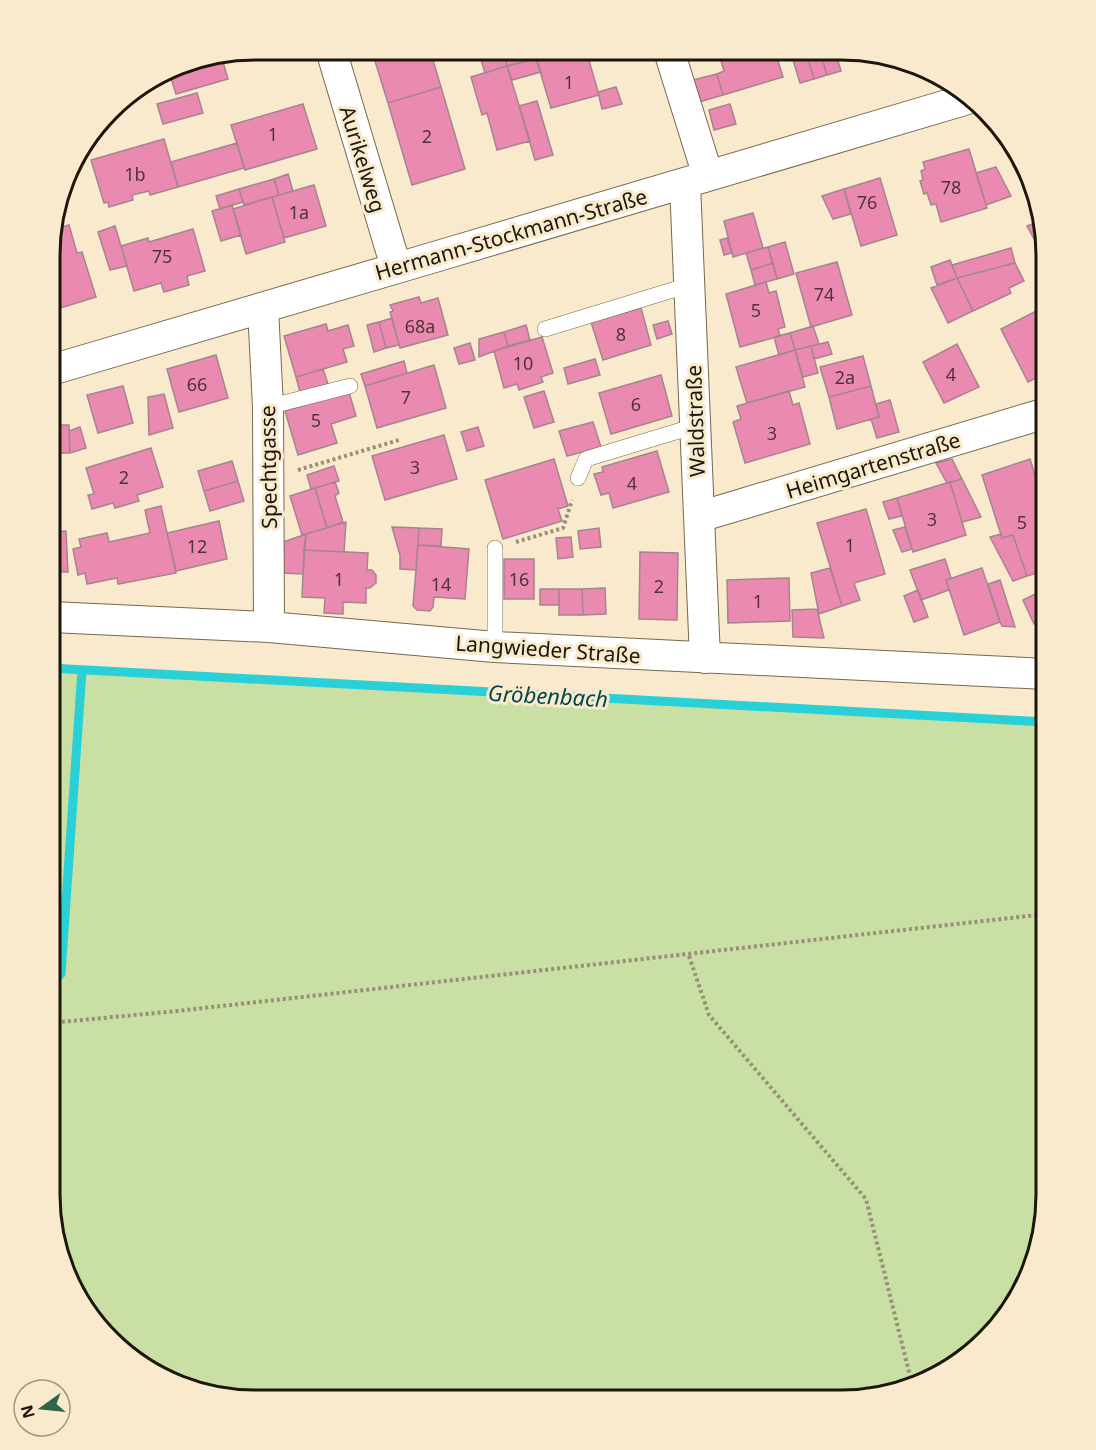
<svg xmlns="http://www.w3.org/2000/svg" width="1096" height="1450" font-family="'Noto Sans',sans-serif">
<style>
.green{fill:#c9dfa3}
.lines{fill:none;stroke-linecap:round;stroke-linejoin:round}
.stream{stroke:#2ad0d7;stroke-width:9}
.building{fill:#eb8ab1;stroke:#a4848f;stroke-width:1.5}
.lane-casing{stroke:#76684e;stroke-width:16}
.street-casing{stroke:#76684e;stroke-width:32}
.path{stroke:#9a8e79;stroke-width:4;stroke-dasharray:3 3;stroke-linecap:butt}
.lane{stroke:#fff;stroke-width:15}
.street{stroke:#fff;stroke-width:30}
.labels{text-anchor:middle;dominant-baseline:central;stroke-width:6;stroke-linejoin:round;paint-order:stroke}
.number-label{font-size:18px;fill:#503435}
.street-label{font-size:21px;fill:#1c170c;stroke:#faeacd}
.water-label{font-size:22px;font-style:italic;fill:#00474a;stroke:#faeacd}
.rim{fill:none;stroke:#1c170c;stroke-width:3}
</style>
<rect width="100%" height="100%" fill="#faeacd"/>
<!-- green -->
<path class="green" d="M50,668L1046,722V1209L1012,1309L932,1379L841,1400L229,1399L141,1366L71,1286L50,1195Z"/>
<g class="lines">
<!-- stream -->
<path class="stream" d="M50,668L1046,722
M50,983L61,974L82,670"/>
</g>
<!-- building -->
<path class="building" d="M400,50H430L441,87L388,103L374,58Z
M478,50H503L507,66L485,73Z
M503,50H524L527,61L507,66Z
M534,50H563L536,58Z
M563,50H586L599,95L551,108L536,58Z
M718,51H775L783,77L723,95L717,74L724,71Z
M835,51L841,71L827,75L820,52Z
M820,52L827,75L814,79L807,56Z
M221,55L228,79L176,94L169,72L189,61Z
M807,56L814,79L800,83L793,60Z
M536,58L541,72L512,80L507,66Z
M507,66L530,141L497,150L487,113L482,115L471,77Z
M717,74L723,95L699,102L693,80Z
M441,87L465,169L412,185L388,103Z
M616,87L622,104L602,109L598,92Z
M197,93L203,113L163,124L157,104Z
M537,101L553,155L535,160L519,106Z
M303,104L317,149L245,170L231,125Z
M730,104L736,124L714,130L709,110Z
M164,139L178,187L150,195L149,191L132,195L133,200L109,207L108,202L104,203L91,160Z
M237,143L244,168L178,187L171,162Z
M969,149L987,208L941,222L936,204L931,205L927,193L924,194L920,181L923,180L921,171L925,169L923,162Z
M1016,153L1025,164L1031,190L1028,191Z
M996,167L1011,196L986,205L976,173Z
M288,174L293,191L279,195L274,179Z
M880,178L897,235L861,246L844,189Z
M274,179L279,195L244,205L239,189Z
M314,185L326,226L284,238L272,197Z
M239,189L243,202L220,209L216,196Z
M844,189L851,214L833,219L822,196Z
M272,197L285,242L246,254L233,209Z
M232,205L241,235L221,241L212,211Z
M753,213L763,248L733,257L724,221Z
M1039,222L1046,253L1042,254L1027,226Z
M69,225L77,253L82,252L96,297L57,309L51,291V230Z
M115,226L127,266L110,270L98,232Z
M193,229L205,271L187,276L189,285L164,292L161,283L134,291L121,246L148,238L149,242Z
M727,238L732,253L724,255L720,240Z
M785,242L794,274L777,279L768,247Z
M768,247L773,263L751,270L746,253Z
M1011,248L1015,263L957,278L952,265Z
M950,260L957,278L937,285L931,267Z
M837,262L852,315L811,327L796,273Z
M773,263L777,279L755,285L751,270Z
M1015,263L1024,281L1009,288L1011,293L973,311L957,278Z
M957,278L973,311L948,323L931,288Z
M766,282L769,293L776,291L785,327L778,329L780,336L740,347L726,294Z
M419,297L421,303L438,298L448,335L400,348L390,312L393,311L390,305Z
M1046,306V373L1028,382L1001,329Z
M641,308L651,345L603,360L591,322Z
M392,318L399,345L386,348L379,322Z
M668,321L672,334L657,339L653,325Z
M379,322L386,348L374,352L367,325Z
M326,324L328,331L348,325L354,346L343,349L347,362L296,377L284,336Z
M526,325L530,340L508,346L504,332Z
M813,326L819,344L795,350L790,333Z
M504,332L508,346L479,357V339Z
M790,333L795,350L779,355L774,337Z
M542,337L553,373L541,377L543,382L519,390L517,384L504,388L494,351Z
M828,342L832,354L814,359L811,346Z
M470,343L475,360L459,364L454,348Z
M957,344L979,387L944,403L923,362Z
M811,346L818,373L803,377L795,350Z
M795,350L805,387L747,403L736,367Z
M216,355L228,398L179,412L167,369Z
M863,356L871,386L829,397L820,367Z
M595,359L600,375L568,384L564,368Z
M404,361L407,373L365,386L361,374Z
M434,365L446,408L377,428L365,386Z
M323,369L328,384L300,392L296,377Z
M661,375L672,416L611,434L599,393Z
M123,386L133,423L98,433L87,395Z
M871,386L879,417L837,429L829,397Z
M544,391L554,422L534,428L524,397Z
M789,391L793,405L799,403L810,444L745,463L733,422L741,419L737,406Z
M349,392L356,416L331,424L337,443L298,455L285,411Z
M164,394L173,428L149,435L148,397Z
M890,400L899,432L877,438L871,419L879,417L876,404Z
M593,422L601,447L567,456L559,431Z
M54,425H69L70,453H55Z
M80,427L86,448L70,453L69,431Z
M478,427L484,446L467,451L461,432Z
M444,435L457,479L385,500L372,456Z
M151,448L163,487L137,495L139,501L115,508L113,503L92,509L88,495L94,494L86,468Z
M657,451L669,492L613,508L609,493L601,495L594,474L603,472L602,467Z
M554,459L568,506L558,509L562,521L503,539L485,480Z
M952,459L962,479L947,483L936,463Z
M1030,459L1046,511V570L1027,576L1013,535L1002,538L982,475Z
M232,461L238,481L204,491L198,471Z
M334,466L339,481L311,489L307,475Z
M962,479L981,517L962,522L950,482Z
M238,481L244,501L210,511L204,491Z
M335,482L339,493L335,496L343,522L327,528L315,488Z
M950,482L966,535L913,552L897,498Z
M315,488L327,528L302,535L290,496Z
M897,498L902,516L889,519L883,502Z
M161,506L176,573L118,584L117,578L87,584L85,573L78,575L73,549L81,547L79,539L107,533L109,542L150,533L145,510Z
M866,509L885,574L854,583L860,600L842,606L817,523Z
M219,521L227,559L176,571L167,533Z
M346,522L344,552L304,550L306,534Z
M392,527L419,528L416,570L400,569V555Z
M905,527L912,549L902,552L893,530Z
M419,528L442,529L441,546L418,545Z
M599,528L601,547L580,549L578,531Z
M66,531L68,572H51V532Z
M306,534L303,574L280,573V543Z
M1001,534L1002,538L1013,535L1027,576L1013,581L990,537Z
M571,537L573,557L558,559L556,538Z
M418,545L469,549L465,599L434,597L433,607L430,611L417,610L413,606Z
M304,550L368,553L367,570H372L376,575V583L370,588H366V603L343,602V614L324,613L325,598L302,597Z
M640,552L678,553L677,620L639,619Z
M504,559H534V599H504Z
M945,559L951,578L946,580L949,590L921,600L910,570Z
M830,568L842,606L819,614L811,573Z
M982,568L1000,622L964,635L946,580Z
M789,578L790,621L728,623L727,580Z
M1000,580L1015,627L1002,626L1000,622L988,584Z
M605,588L606,614L583,615L582,589Z
M1046,588V616L1035,594Z
M540,589H559V605H540Z
M559,589H582L583,615H559Z
M918,590L928,617L914,622L904,596Z
M1035,594L1046,618L1034,624L1023,600Z
M817,609L824,638L793,637L792,610Z"/>
<g class="lines">
<defs>
<path id="lane" d="M545,329L689,285
M268,407L350,386
M578,478L586,459L695,426
M495,548V647"/>
<path id="street" d="M331,50L396,267
M669,51L708,176
M685,184L705,658
M263,308L268,407L269,627
M51,370C358,280 664,189 971,98
M699,517L1046,413
M51,617L269,627L495,647L1046,674"/>
</defs>
<!-- lane casing -->
<use href="#lane" class="lane-casing"/>
<!-- street casing -->
<use href="#street" class="street-casing"/>
<!-- path -->
<path class="path" d="M298,470L399,440
M516,542L563,528L572,500
M689,956L709,1015L866,1199L912,1384
M50,1023L177,1011L1046,914"/>
<!-- lane -->
<use href="#lane" class="lane"/>
<!-- street -->
<use href="#street" class="street"/>
</g>
<g class="labels">
<!-- number labels -->
<g class="number-label">
<text x="569" y="82">1</text>
<text x="273" y="134">1</text>
<text x="427" y="136">2</text>
<text x="135" y="174">1b</text>
<text x="951" y="187">78</text>
<text x="867" y="202">76</text>
<text x="299" y="212">1a</text>
<text x="162" y="256">75</text>
<text x="824" y="294">74</text>
<text x="756" y="310">5</text>
<text x="420" y="326">68a</text>
<text x="621" y="334">8</text>
<text x="523" y="363">10</text>
<text x="951" y="374">4</text>
<text x="845" y="377">2a</text>
<text x="197" y="384">66</text>
<text x="406" y="397">7</text>
<text x="636" y="404">6</text>
<text x="316" y="420">5</text>
<text x="772" y="433">3</text>
<text x="415" y="467">3</text>
<text x="124" y="477">2</text>
<text x="632" y="483">4</text>
<text x="932" y="519">3</text>
<text x="1022" y="522">5</text>
<text x="850" y="545">1</text>
<text x="197" y="546">12</text>
<text x="339" y="579">1</text>
<text x="519" y="579">16</text>
<text x="441" y="584">14</text>
<text x="659" y="586">2</text>
<text x="758" y="601">1</text>
</g>
<!-- street labels -->
<g class="street-label">
<text transform="translate(363 159) rotate(73)">Aurikelweg</text>
<text transform="translate(511 234) rotate(-16)">Hermann-Stockmann-Straße</text>
<text transform="translate(695 421) rotate(-92)">Waldstraße</text>
<text transform="translate(873 465) rotate(-17)">Heimgartenstraße</text>
<text transform="translate(268 467) rotate(-91)">Spechtgasse</text>
<text transform="translate(548 649) rotate(4)">Langwieder Straße</text>
</g>
<!-- water labels -->
<g class="water-label">
<text transform="translate(548 695) rotate(3)">Gröbenbach</text>
</g>
</g>
<!-- crop -->
<path d="M0 0H1096V1450H0ZM255 60H841A195 195 0 0 1 1036 255V1195A195 195 0 0 1 841 1390H255A195 195 0 0 1 60 1195V255A195 195 0 0 1 255 60Z" fill="#faeacd" fill-rule="evenodd"/>
<path class="rim" d="M255 60H841A195 195 0 0 1 1036 255V1195A195 195 0 0 1 841 1390H255A195 195 0 0 1 60 1195V255A195 195 0 0 1 255 60Z"/>
<!-- north arrow -->
<g transform="translate(42 1408) rotate(255)"><circle r="28" fill="#faeacd" stroke="#a19680" stroke-width="1.5"/>
<path d="M0-4.5L10 22L0 15L-10 22Z" fill="#2e644a"/>
<text y="-9" font-size="16" font-weight="bold" text-anchor="middle" fill="#1c170c">N</text>
</g>
</svg>
